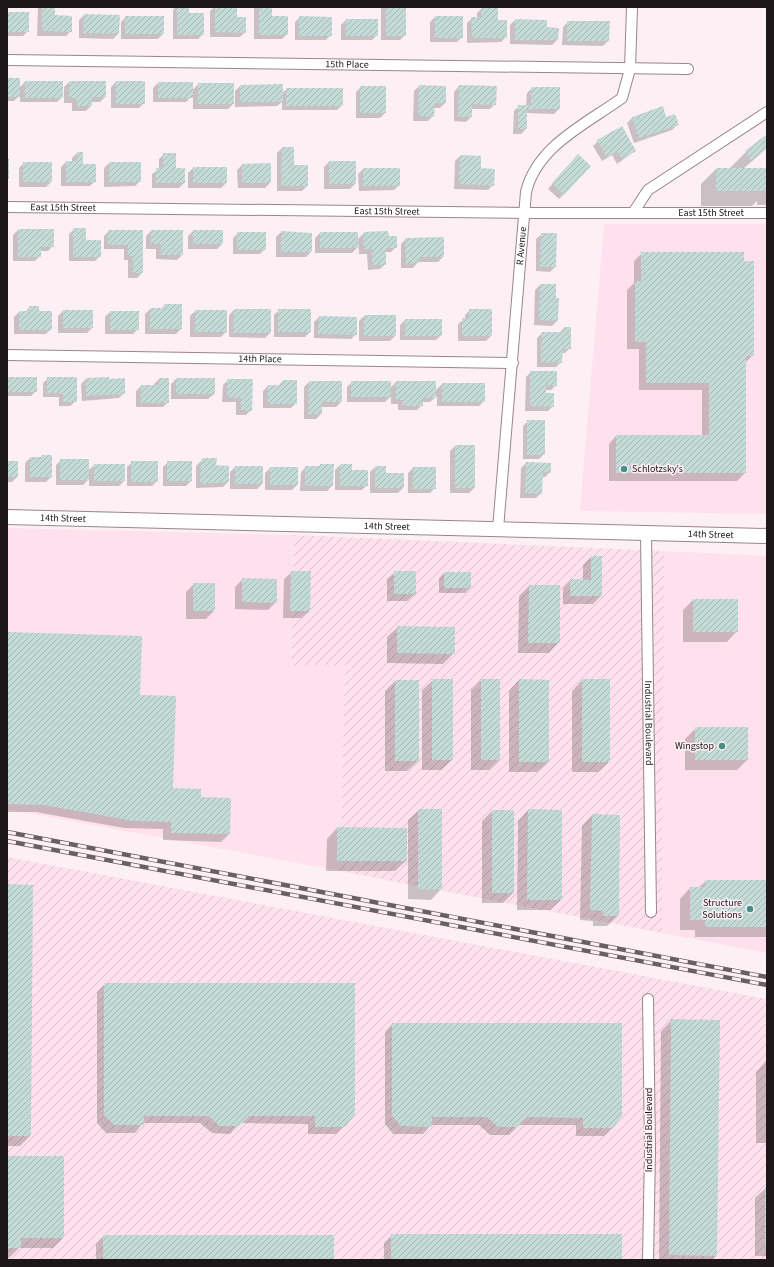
<svg xmlns="http://www.w3.org/2000/svg" width="774" height="1267" font-family="'Source Sans 3',sans-serif">
<style>
.built{fill:#fee1ec}
.industrial{fill:url(#industrial-furrows)}
.shadow{fill:#0003}
.building{fill:url(#building-hatch)}
.lines{fill:none;stroke-linecap:round;stroke-linejoin:round}
.minor-casing{stroke:#98858d;stroke-width:12}
.secondary-casing{stroke:#98858d;stroke-width:16}
.minor{stroke:#fff;stroke-width:10}
.secondary{stroke:#fff;stroke-width:14}
.rail-casing{stroke:#696064;stroke-width:4.5}
.rail{stroke:#fdf0f5;stroke-width:3;stroke-dasharray:9;stroke-linecap:butt}
.poi-dot{fill:#488e87;stroke:#fdf0f5;stroke-width:1.5}
.labels{text-anchor:middle;dominant-baseline:central;stroke-width:3;stroke-linejoin:round;paint-order:stroke}
.street-label{font-size:10px;fill:#1e171a;stroke:#fdf0f5}
.poi-label{font-size:10px;fill:#1e171a;stroke:#fdf0f5;text-anchor:end}
</style>
<defs>
<pattern id="industrial-furrows" width="10" height="10" patternUnits="userSpaceOnUse"><rect width="10" height="10" fill="#fee1ec"/><path d="M-1 1l2-2M0 10L10 0M9 11l2-2" fill="none" stroke="#d9c0ca"/></pattern>
<pattern id="building-hatch" width="6" height="6" patternUnits="userSpaceOnUse"><rect width="6" height="6" fill="#c3dad7"/><path d="M-1 1l2-2M0 6l6-6M5 7l2-2" fill="none" stroke="#a7bab8"/></pattern>
</defs>
<rect width="100%" height="100%" fill="#fdf0f5"/>
<!-- built -->
<path class="built" d="M604,224H767V514L580,511Z
M7,528L294,535L291,665H345L340,871L7,809Z
M664,551L767,556V953L662,933L660,733Z"/>
<!-- industrial -->
<path class="industrial" d="M294,535L664,551L662,933L340,871L345,665H291Z
M7,857L767,999V1260H7Z"/>
<!-- shadow -->
<path class="shadow" d="M38,7H54V16L71,31L66,36H37Z
M175,7H188V14L203,34L198,39H173V10Z
M214,7H236V18L245,32L240,37H210V11Z
M254,7H271V17L287,34L282,39H254Z
M383,7H405V35L400,40H381V9Z
M482,8L497,21L506,37L501,42L467,43V23L472,18H477V13Z
M7,13L28,31L23,36H7Z
M84,15L118,34L113,39L79,38V20Z
M126,17L163,34L158,39H121V22Z
M300,17L331,35L326,40H295V22Z
M435,17L462,37L457,42H430V22Z
M346,20L377,35L372,40H341V25Z
M515,20L546,28L557,40L552,45L510,44V25Z
M568,22L608,41L603,46L562,45L563,27Z
M7,79L19,88L25,82L62,97L57,102H20V95L14,101H7Z
M69,82L105,97L100,102H91V106L86,111H72V103H64V87Z
M116,82L144,103L139,108H111V87Z
M158,83L192,91L198,84H233V104L228,109H193V95L186,102H153V88Z
M240,86L282,93L287,89L342,105L337,110H282V102L277,106L235,107V91Z
M419,86L445,103L440,108H434L433,116L428,121H413L414,91Z
M459,86L495,104L490,109H471V117L466,122L454,121V92Z
M361,87L385,113L380,118H356V92Z
M532,88L559,109L554,114L526,113V129L521,134H513L514,111L519,106H526L527,93Z
M632,118H665L677,125L672,130L634,143L627,123Z
M766,137L767,148L743,169H767V205H757V201L752,206H701V184L716,169H731L730,168L746,152Z
M598,141L635,151L617,164L612,155L602,161L593,146Z
M282,148L307,186L302,191H277V153Z
M77,153L82,165L95,181L90,186H61V167L66,162H72V158Z
M164,154L175,169H184V183L179,188H152V174L159,169V159Z
M460,156L480,169L493,185L488,190L454,189L455,161Z
M573,161L564,194L559,199L548,189Z
M329,162L355,184L350,189H324V167Z
M24,163L51,182L46,187H19V168Z
M109,163L140,181L135,186L104,187V168Z
M242,165L270,183L265,188H238L237,170Z
M193,168H226V183L221,188H188V173Z
M363,169L399,185L394,190L359,191L358,174Z
M74,229L100,256L95,261H69V234Z
M18,230H53V246L48,251H40V256L35,261H13V235Z
M109,231H142V273L137,278H128V260H124V249H104V236Z
M151,231L182,255L177,260L156,259V249H146V236Z
M193,231H222V244L217,249H188V236Z
M281,232L311,234V252L306,257H276V237Z
M238,233L265,249L260,254H233V238Z
M320,233L357,248L352,253H315V238Z
M364,233L388,237L396,247L391,252H385V264L380,269L368,270L367,254H359L358,239Z
M542,234L555,267L550,272L536,271V239Z
M406,239L443,257L438,262H418L413,268H401V244Z
M642,253L753,355L745,363V473L737,481H609V444L616,436H702V390H639V349H627V290L634,283V261Z
M540,285L557,321L552,326L534,325L535,290Z
M165,305L181,329L176,334H145V314L150,309H161Z
M30,307L38,312L51,329L46,334H14V317L19,312H25Z
M234,310L270,333L265,338L229,337V315Z
M279,310L310,332L305,337H274V315Z
M470,310H491V336L486,341H458V324L465,319V315Z
M63,311L92,328L87,333H58V316Z
M195,311H226V332L221,337H190V316Z
M110,312H138V329L133,334H105V317Z
M364,316H395V336L390,341H359V321Z
M319,317L356,334L351,339L314,338V322Z
M405,320L441,335L436,340H400V325Z
M564,328L570,348L565,353H561V362L556,367H537V338L542,333H559Z
M531,372L556,385L551,390H545V394L553,406L548,411H525L526,377Z
M7,378L36,391L31,396H7Z
M48,378L76,401L70,406H59V397H43V383Z
M86,379L108,380L124,393L119,398L82,401L81,384Z
M159,379L168,402L163,407H136V391L141,386H154V384Z
M176,379H214V394L208,399H171V384Z
M228,380L251,410L246,415H236V402H222L223,385Z
M283,381L296,403L291,408H263V391L268,386H278Z
M309,382H341V402L336,407H321V414L316,419H304V387Z
M352,382L390,388L396,382L435,391L442,384H484V401L479,406H437V396L430,402H422V405L417,410H398V404H391V396L385,402H347V387Z
M528,421L544,454L539,459H523V426Z
M455,446H474V488L469,493H450V451Z
M42,456L51,477L46,482H25V463L30,458H40Z
M203,459L215,466L228,482L223,487L196,488V466Z
M61,460L88,471L94,465H124V481L119,486H89V479L83,485H56V465Z
M7,462H17V477L12,482H7Z
M132,462L157,481L152,486H127V467Z
M168,462L191,481L186,486H163V467Z
M526,463L550,472L545,477H542L541,493L536,498H520L521,468Z
M320,465H333L332,486L327,491H300L301,472L306,467H318Z
M340,465L351,471L367,485L362,490H335V470Z
M235,467L262,484L257,489H230V472Z
M375,467L385,474L403,488L398,493H370V472Z
M270,468L297,485L292,490H265V473Z
M413,468L435,488L430,493H408V473Z
M591,557L601,596L593,604H563V588L571,580L583,581V565Z
M292,572L309,611L301,618H283L284,579Z
M395,572L415,594L407,601H387V579Z
M444,573L470,588L465,593H439V578Z
M243,579L276,602L268,610L235,609V587Z
M194,584L214,611L206,619H186V592Z
M529,586L559,642L549,653H518L519,596Z
M693,600L737,631L727,642H683V610Z
M398,627L454,653L443,664L387,663V637Z
M7,633L139,696L172,789L200,798L229,834L221,842L163,840V829L124,828L36,812H7Z
M433,680L452,760L441,770H422V690Z
M481,680L499,760L489,770H471V690Z
M519,680L548,681V762L537,772H509V691Z
M582,680H609V762L598,772H572V691Z
M395,681L418,761L407,771H385V691Z
M696,728L747,760L737,770H685V739Z
M419,810L441,889L431,900L408,899V820Z
M528,810L561,811V900L550,910H517L518,821Z
M492,811H513V893L503,903H482V821Z
M592,815L618,916L607,926H593V921L580,920L582,826Z
M337,828L406,861L395,871H326L327,839Z
M706,881H767V937H695V930H680V899L690,888H698Z
M7,885L30,1136L20,1146H7Z
M105,984L344,1126L336,1134H308V1124L240,1123L230,1134L212,1133L200,1123H143L135,1133H106L97,1123V992Z
M672,1020L716,1256L712,1260H659L661,1031Z
M392,1024L612,1128L604,1136H576V1125H519L509,1135H490L479,1125H431L423,1134H393L385,1124V1032Z
M766,1061L767,1143H756V1072Z
M7,1157L63,1238L53,1248H19L9,1258H7Z
M766,1188H767V1256H755V1198Z
M392,1235L621,1260H384V1243Z
M104,1236L333,1260H96V1244Z"/>
<!-- building -->
<path class="building" d="M42,7H55V15L72,16V32L42,31Z
M177,7H189V13H204V35H177Z
M215,7H237V17H246V33L215,32Z
M259,7H272V16H288V35H259Z
M386,7H406V36H386Z
M481,7H498V20H507V38H472L471,17H481Z
M7,12H29V32H7Z
M84,14L120,15L119,34L83,33Z
M125,16H164V34H125Z
M299,16L332,17V36H299Z
M435,16H463V38H435Z
M346,19H378V36H346Z
M515,19L547,20V27L559,28L558,40H515Z
M567,21H610L609,41H567Z
M7,78H20V97H7Z
M25,81H63V98H25Z
M69,81H106V97H92V106H77V98H69Z
M116,81H145V104H116Z
M158,82H193V98H158Z
M198,83H234V104H198Z
M283,84V102H240V85Z
M419,85L446,86V103H435L434,117L418,116Z
M459,85L497,86L496,105L472,104V117H458Z
M360,86H386V113H360Z
M531,87H560V109H527V129H518V105H531Z
M286,88H343V106H286Z
M663,106L666,117L675,114L679,125L639,138L632,117Z
M622,126L636,151L622,159L617,151L607,157L597,140Z
M766,135L767,148L751,160L745,151Z
M282,147H294V165H308V186H281Z
M77,152H83V164H96V182H66V161H77Z
M163,153H176V168H185V183H156V168H163Z
M578,154L591,166L564,195L552,183Z
M460,155L481,156V168L495,169L494,186L459,184Z
M7,159H9V179H7Z
M329,161H356V184H329Z
M23,162H52V182H23Z
M109,162H141V182H109Z
M271,163V183H242V164Z
M193,167H227V183H193Z
M363,168H400V186H363Z
M716,168H767V191H716Z
M73,228H86V240H101V257H73Z
M18,229H54V247H41V257H18Z
M108,230H143V273H133V256H128V245H108Z
M151,230H183V255H161V244H151Z
M193,230H223V244H193Z
M281,231L312,233V252H281Z
M388,231L389,236H397V248H386V265H372V249H364L363,232Z
M237,232H266V250H237Z
M320,232H358V248H320Z
M541,233H557L556,267H540Z
M444,237V257H419V263L406,264L405,238Z
M641,252H744V261H754V356H746V473H616V435H709V383H646V342H635V281H641Z
M540,284H556V298H559L558,321L539,320Z
M164,304H182V329H150V308H164Z
M29,306H39V311H52V330H19V311H29Z
M234,309H271V333H233Z
M278,309H311V332H278Z
M469,309H492V336H462V318H469Z
M63,310H93V328H63Z
M195,310H227V332H195Z
M110,311H139V330H110Z
M364,315H396V336H364Z
M319,316L357,317V335L318,334Z
M405,319H442V336H405Z
M564,327H571V349H563L562,363L541,362L542,332H564Z
M530,371H557V386L546,385V393H554V407L530,406Z
M7,377H37V392H7Z
M47,377H77V402H63V393H47Z
M109,377V379L125,378V394L86,396V378Z
M159,378H169V403H141V385H159Z
M176,378H215V394H176Z
M227,379H253L252,411L241,410V398L227,397Z
M283,380H297V404H268V385H283Z
M309,381H342V402H322V414H308Z
M351,381H391V397H351Z
M396,381H436V398H423V406H403V400H396Z
M442,383H485V402H442Z
M527,420H545V455H527Z
M455,445H475V488H455Z
M42,455H52V477H30V457H42Z
M203,458H217L216,465L229,466V482L200,484L201,460Z
M60,459H89V480H60Z
M7,461H18V477H7Z
M131,461H158V482H131Z
M167,461H192V481H167Z
M526,462L551,463V473L543,472L542,494L525,493Z
M94,464H125V481H94Z
M320,464H334L333,486H305V466H320Z
M340,464H352V470H368V486H340Z
M235,466H263V484H235Z
M375,466H386V473H404V488H375Z
M270,467H298V485H270Z
M413,467H436V489H413Z
M591,556H602V596H570V579L591,580Z
M291,571H311L310,611H290Z
M394,571H416V594H394Z
M444,572H471V588H444Z
M242,578L277,579V603L242,602Z
M193,583H215V611H193Z
M529,585H560V643H528Z
M693,599H738V632H693Z
M397,626L455,627V654L397,653Z
M7,632L142,636L140,695L176,696L173,788L201,789V797L231,798L230,834L171,833V822L133,821L44,805L7,804Z
M432,679H453V760H432Z
M481,679H500V760H481Z
M519,679L549,680V762H519Z
M582,679H610V762H582Z
M395,680H419V761H395Z
M695,727H748V760H695Z
M418,809H442V890L418,889Z
M528,809L562,810V900H527Z
M492,810H514V893H492Z
M592,814L620,815L619,916H603V911L590,910Z
M337,827L407,828V861H337Z
M705,880H767V927H705V920H690V887H705Z
M7,884L33,885L31,1136H7Z
M104,983H355V1115L345,1127H315V1116H249L239,1126H220L208,1116H144V1125H114L104,1115Z
M671,1019L720,1020L717,1256L669,1255Z
M392,1023H622V1116L613,1128H583V1118L527,1117L517,1127H498L487,1117H432V1127L401,1126L392,1116Z
M7,1156H64V1238H21V1248H7Z
M765,1187H767V1246H765Z
M391,1234H622V1260H391Z
M103,1235H334V1260H103Z"/>
<g class="lines">
<defs>
<g id="minor">
<path id="s1" d="M7,60L688,69"/>
<path id="s2" d="M7,207L524,213H767"/>
<path d="M633,213L648,190L767,112"/>
<path id="s3" d="M7,355L513,363"/>
<path id="s4" d="M498,529L526,192C537,146 586,124 622,98L630,69L632,7"/>
<path id="s5" d="M646,533L651,912"/>
<path d="M648,1260L650,1150L648,999"/>
</g>
<g id="secondary">
<path id="s6" d="M7,517L767,536"/>
</g>
</defs>
<!-- minor casing -->
<use href="#minor" class="minor-casing"/>
<!-- secondary casing -->
<use href="#secondary" class="secondary-casing"/>
<!-- minor -->
<use href="#minor" class="minor"/>
<!-- secondary -->
<use href="#secondary" class="secondary"/>
<defs>
<path id="rail" d="M7,832L767,977
M7,841L767,985"/>
</defs>
<!-- rail casing -->
<use href="#rail" class="rail-casing"/>
<!-- rail -->
<use href="#rail" class="rail"/>
</g>
<!-- markers -->
<g class="poi-dot">
<circle cx="624" cy="469" r="4"/>
<circle cx="722" cy="746" r="4"/>
<circle cx="750" cy="909" r="4"/>
</g>
<g class="labels">
<!-- street labels -->
<g class="street-label">
<text stroke="none"><textPath href="#s1" startOffset="340">15th Place</textPath></text>
<text stroke="none"><textPath href="#s2" startOffset="56">East 15th Street</textPath></text>
<text stroke="none"><textPath href="#s2" startOffset="380">East 15th Street</textPath></text>
<text stroke="none"><textPath href="#s2" startOffset="704">East 15th Street</textPath></text>
<text stroke="none"><textPath href="#s4" startOffset="284">R Avenue</textPath></text>
<text stroke="none"><textPath href="#s3" startOffset="253">14th Place</textPath></text>
<text stroke="none"><textPath href="#s6" startOffset="56">14th Street</textPath></text>
<text stroke="none"><textPath href="#s6" startOffset="380">14th Street</textPath></text>
<text stroke="none"><textPath href="#s6" startOffset="704">14th Street</textPath></text>
<text stroke="none"><textPath href="#s5" startOffset="190">Industrial Boulevard</textPath></text>
<text transform="translate(649 1130) rotate(-90)">Industrial Boulevard</text>
</g>
<!-- poi labels -->
<g class="poi-label">
<text x="632" y="469" text-anchor="start">Schlotzsky's</text>
<text x="714" y="746">Wingstop</text>
<text x="742" y="903">Structure<tspan x="742" dy="12">Solutions</tspan></text>
</g>
</g>
<!-- border -->
<rect width="774" height="1267" fill="none" stroke="#1e171a" stroke-width="16"/>
</svg>
